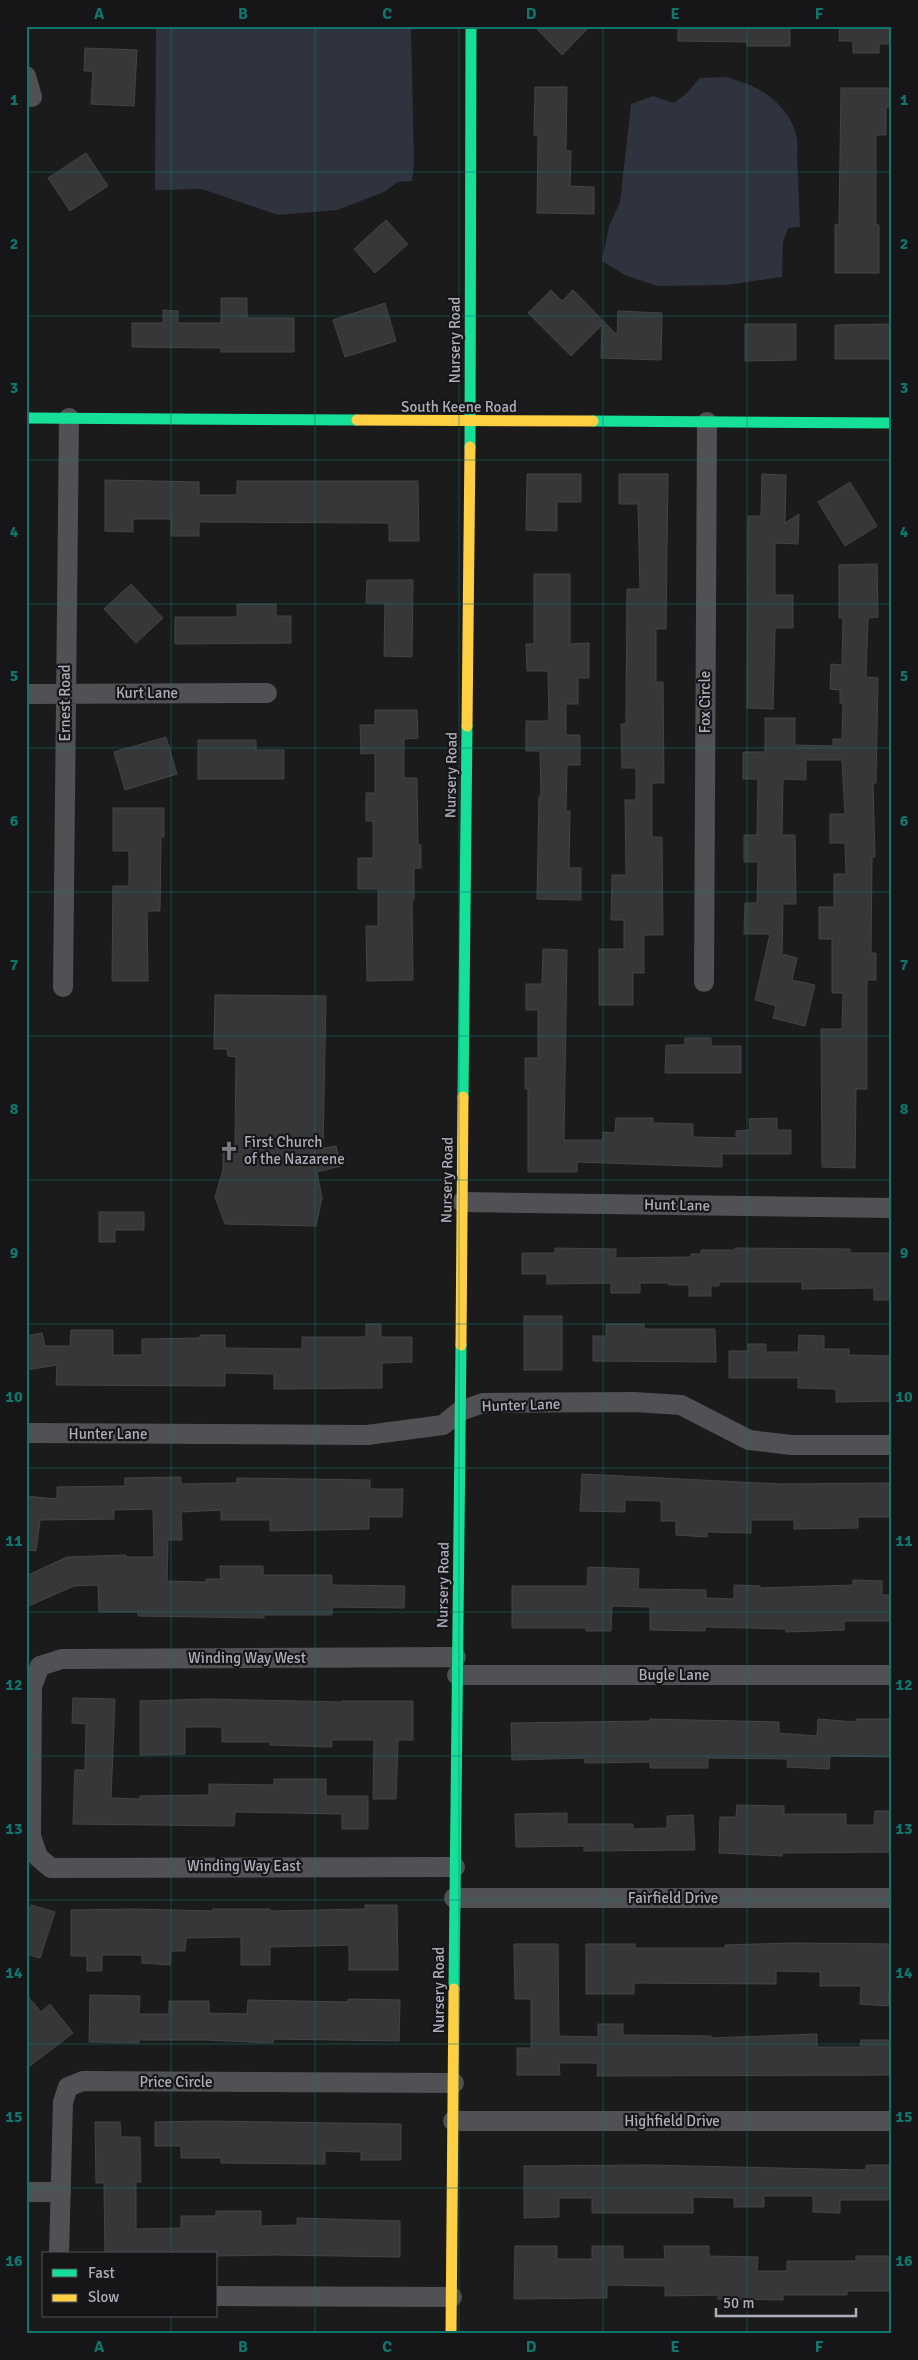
<svg xmlns="http://www.w3.org/2000/svg" width="918" height="2360" font-family="Signika,sans-serif">
<style>
.water{fill:#2f333d}
.building{fill:#373739;stroke:#444447}
.lines{fill:none;stroke-linecap:round;stroke-linejoin:round}
.street{stroke:#515155;stroke-width:20}
.fast{stroke:#16e098;stroke-width:11}
.slow{stroke:#ffcf43;stroke-width:11}
.grid{fill:none;stroke:#0f766e;stroke-width:1;stroke-opacity:0.55}
.labels{text-anchor:middle;dominant-baseline:central;stroke-width:4.5;stroke-linejoin:round;paint-order:stroke}
.street-label{font-size:15px;fill:#aeaebb;stroke:#161517}
.poi-label{font-size:15px;fill:#aeaebb;stroke:#161517;text-anchor:start}
.neatline{fill:none;stroke:#0f766e;stroke-width:2}
.grid-label{font-size:16px;text-anchor:middle;font-weight:bold;fill:#0f766e}
</style>
<rect width="100%" height="100%" fill="#1b1b1b"/>
<!-- water -->
<path class="water" d="M156,26H411L414,165L412,181L398,182L384,192L337,210L278,215L202,189L155,190Z
M726,77C734,80 744,82 752,86C777,97 802,125 797,153L800,227L788,228L783,242L782,277L726,285L657,286L625,275L602,261L609,226L620,202L631,104L653,96L674,103L687,93L700,78Z"/>
<!-- building -->
<path class="building" d="M534,26H590L562,55Z
M678,26H790V46H747V42L678,41Z
M840,26H892V44H879V53H853V41H839Z
M85,48L137,50L134,106L91,104L93,71H84Z
M535,87H567L566,151H571L570,186L594,187V214L537,213L538,135H534Z
M841,88H892V107H886V135H876V225H879V273H835V225H839Z
M86,153L108,186L70,211L48,178Z
M386,220L408,244L375,273L354,249Z
M551,290L562,301L573,290L617,335L618,311L662,313L661,360L601,358L602,325L571,356L528,313Z
M221,298H247V318H294V352H221V348L132,347V323H163V310L178,311V323H221Z
M385,303L396,341L345,357L333,320Z
M745,324H796V360L745,361Z
M892,324V359H835V325Z
M527,474H581V502H557V531L526,530Z
M619,474H668L666,629H656V682H663L664,783H652V837H662L663,935H644V973H633V1005H599V949H624V920H611L612,875H626L625,800H636V768H622L621,724H626L627,589H640L638,504H619Z
M762,474L786,475L785,523L799,514L798,544L775,543V595H793V628H775L773,709L747,708L748,516H761Z
M105,480L199,482V495H237V481H418L419,541H389V523H375L199,522V536H171V519H133V532L105,531Z
M850,482L877,526L845,546L818,502Z
M877,564L878,617L868,618L866,677L878,678L876,783H873L875,857H872L871,953H876V980H867V1089H856L855,1168L822,1167L821,1029H842L843,993H832V939H819V907H834V874H846L845,843H830V814H845L842,760H806V780L783,779L782,835H795L796,904H783L782,954L797,958L792,980L815,985L805,1026L773,1018L776,1006L755,1000L770,934H744L745,903H757L758,862H744V835H757L758,779H743V752H765V718H795V745L833,746V739H842L843,703H840V690L830,689L831,664L842,665L843,618H839V565Z
M534,574H570V644L589,643V678H578V704H566V735H580V765H567L566,811H570L569,868H581V900L537,899L539,796H541L540,751H526V721H549L548,671H527L526,644H534Z
M367,580H413L412,657L384,656L385,603H366Z
M131,584L163,618L136,643L104,609Z
M237,604H276V616H291V643L175,644V617H237Z
M375,710H417L418,738L404,739V778H417L418,845H421V868H414V900H412L413,980L367,981L366,926H378V889H358V858H373V821H366V793H375V753L361,754L360,725H375Z
M166,737L177,774L125,790L114,752Z
M198,740H256V750H284V779H198Z
M113,808H164V837H161L160,911H147L148,981H112L113,886H129V851H113Z
M543,949L567,950L564,1140H603V1132L615,1133L616,1118H653V1123L693,1124V1137L736,1138V1131L750,1130L749,1119L777,1118V1130H791V1154H722V1167L577,1162V1172H528V1089H525V1058H538V1010H526V984H542Z
M215,995L326,996L323,1148L336,1146L341,1166L317,1172L322,1198L316,1226L225,1224L215,1197L223,1170V1147H235L236,1057L228,1056L227,1049H214Z
M685,1038H711V1046H741V1073H665L666,1045H685Z
M99,1212H144V1230H115V1242H99Z
M555,1248L616,1249V1258L691,1257V1254H701V1250H735V1248L850,1249V1253H892V1300H874V1288L802,1289V1282H719V1286H711V1296H689V1285H669V1283H640V1293H611V1283L547,1284V1274H522V1253H555Z
M524,1316H562V1370H524Z
M366,1324H381V1337H412V1362L382,1363V1388L274,1389V1374L225,1373V1386L56,1385L57,1365L26,1370V1336L42,1333L45,1346H70L71,1330H113V1355H142V1339L200,1338V1335H225V1348L302,1349V1337H366Z
M606,1324H644V1329H715L716,1362L593,1361V1336H606Z
M799,1335L824,1336V1349H849V1355L892,1356V1401L836,1402V1389L798,1388V1378H729V1351H748V1344H766V1352H798Z
M582,1474L780,1484L892,1483V1517H858V1528L794,1529V1520H751V1533L707,1532V1537L676,1535V1521H661V1501L625,1500V1512L580,1511Z
M181,1477V1484L237,1483V1478L370,1480V1489H403L402,1517H369V1529L270,1531V1520H221V1510L181,1512L182,1540H168L167,1581L206,1582V1579H221L220,1566H263V1575H332V1585L405,1586L404,1608L332,1607V1615H264V1618L138,1616V1612H99L98,1585L74,1586L26,1607V1576L67,1557L126,1555V1557H154L153,1509L114,1510V1519L40,1520L36,1551L26,1550V1496L57,1499V1487L125,1486V1478Z
M588,1567L639,1569L638,1589L706,1590V1598L734,1599V1585L760,1586V1588L853,1585V1580L882,1581V1595H892V1621H844V1630L786,1632V1629L705,1627V1631L650,1630V1607L612,1606L611,1631H586V1628H512V1586H587Z
M73,1698L115,1699L111,1798L140,1799V1796L209,1795V1784L274,1785V1779H326V1796H368V1829H342V1814L235,1812L234,1826L73,1824L75,1770H85L86,1724L72,1723Z
M208,1699L342,1702V1701H413V1740H398L396,1799H373L374,1740H332V1747L270,1745L271,1742H222V1727H185V1754L140,1755V1701Z
M650,1719L779,1722V1733L817,1736L818,1719L856,1722V1719H892V1757L830,1756L829,1769L787,1767L788,1759L708,1758V1768H650V1762L585,1763L584,1758L512,1760L511,1723L650,1721Z
M737,1805L784,1806V1814H846V1825H874L875,1811H892V1852L782,1853V1856L719,1853L720,1817H736Z
M567,1813V1824H633V1829L667,1828V1816L693,1815L695,1850L584,1851V1846L516,1847L515,1814Z
M31,1905L55,1912L40,1958L26,1954V1919Z
M365,1905H397L398,1970H349V1945L270,1947V1965H241V1937L186,1938L185,1951H171L170,1965L142,1963V1955H102V1971H87V1956H71V1910L135,1909L213,1911V1909H270V1911L365,1909Z
M791,1943L892,1944V1990H889V2006L860,2004L861,1986H820V1972L776,1971V1984L634,1983V1994H586V1944H635V1948H725V1945Z
M514,1944H558L559,2036L598,2037V2024H623V2035L711,2036V2038L817,2034V2047H860L861,2040H892V2075L597,2076L598,2063H559L560,2075H517V2048H531V1999H515Z
M26,1994L41,2012L50,2004L73,2033L26,2069Z
M90,1995L140,1996L139,2014H169V2001H209V2013L247,2014L248,2000L348,2002V1999L400,2000L399,2041L273,2039V2043L205,2040H139V2043L89,2042Z
M207,2121L401,2124V2160H361V2152L325,2151V2164L221,2163V2158H181V2146H155V2122Z
M95,2122H120L121,2137H140L141,2182H136V2229L181,2228V2216H216V2211H261V2226L297,2225V2218L400,2221V2257L276,2255L216,2256V2253H105L104,2183H96Z
M648,2165L866,2170V2165H892V2200H840V2213L813,2212V2196H764V2207H734V2198L693,2197V2213H592V2198H559V2217L524,2218V2166Z
M515,2246H557V2259H592V2246H623V2259H665L664,2246H709V2256L758,2257L757,2271H787V2261H856V2256H892V2291H847V2295H783V2300L718,2299V2295L665,2296V2286L607,2285V2298L514,2299Z"/>
<g class="lines">
<!-- street -->
<path class="street" d="M26,76L32,97
M26,694L267,693
M704,982L707,422
M63,987L69,418
M462,1202L892,1208
M28,1433L367,1435L443,1425L460,1411L483,1403L634,1402L681,1405L749,1440L791,1445H892
M457,1675H892
M455,1867L51,1868L38,1857L31,1836L32,1686L40,1666L62,1659L456,1657
M454,1898H892
M453,2121H892
M26,2192H61
M59,2254L63,2102L68,2087L83,2081L454,2083
M216,2296L452,2297"/>
<!-- fast -->
<path class="fast" d="M26,418L357,420
M593,421L892,423
M470,447L471,26
M463,1097L467,726
M454,1989L461,1345"/>
<!-- slow -->
<path class="slow" d="M357,420L593,421
M467,726L470,447
M461,1345L463,1097
M451,2334L454,1989"/>
</g>
<!-- grid -->
<path class="grid" d="M171,26V2254M315,26V2334M459,26V2334M603,26V2334M747,26V2334M26,172H892M26,316H892M26,460H892M26,604H892M26,748H892M26,892H892M26,1036H892M26,1180H892M26,1324H892M26,1468H892M26,1612H892M26,1756H892M26,1900H892M26,2044H892M26,2188H892M171,2316V2334"/>
<!-- icons -->
<defs>
<symbol id="church-bare" viewBox="-9 -9 18 18"><path d="M-1.2-6h2.4v3.5h3.3v2.4h-3.3V6h-2.4V-.1h-3.3v-2.4h3.3Z" fill="#7b7b83" stroke="#161517" stroke-width="2.5" paint-order="stroke"/></symbol>
</defs>
<g fill-rule="evenodd">
<use href="#church-bare" x="215" y="1137" width="28" height="28"/>
</g>
<g class="labels">
<!-- street labels -->
<g class="street-label">
<text transform="translate(455 340) rotate(-90)">Nursery Road</text>
<text x="459" y="407">South Keene Road</text>
<text x="147" y="693">Kurt Lane</text>
<text transform="translate(705 702) rotate(-90)">Fox Circle</text>
<text transform="translate(65 703) rotate(-90)">Ernest Road</text>
<text transform="translate(451 775) rotate(-89)">Nursery Road</text>
<text transform="translate(447 1180) rotate(-89)">Nursery Road</text>
<text transform="translate(677 1205) rotate(1)">Hunt Lane</text>
<text transform="translate(521 1405) rotate(-2)">Hunter Lane</text>
<text x="108" y="1434">Hunter Lane</text>
<text transform="translate(443 1585) rotate(-89)">Nursery Road</text>
<text x="247" y="1658">Winding Way West</text>
<text x="674" y="1675">Bugle Lane</text>
<text x="244" y="1866">Winding Way East</text>
<text x="673" y="1898">Fairfield Drive</text>
<text transform="translate(439 1990) rotate(-90)">Nursery Road</text>
<text x="176" y="2082">Price Circle</text>
<text x="672" y="2121">Highfield Drive</text>
</g>
<!-- poi labels -->
<g class="poi-label">
<text x="244" y="1142">First Church<tspan x="244" dy="17">of the Nazarene</tspan></text>
</g>
</g>
<!-- border -->
<rect width="918" height="2360" fill="none" stroke="#161517" stroke-width="55"/>
<!-- legend -->
<rect x="42" y="2252" width="175" height="65" fill="#161517" stroke="#535259"/>
<rect x="52" y="2269" width="25" height="8" fill="#16e098" stroke="#535259"/>
<text x="88" y="2278" font-size="15" fill="#aeaebb">Fast</text>
<rect x="52" y="2294" width="25" height="8" fill="#ffcf43" stroke="#535259"/>
<text x="88" y="2302" font-size="15" fill="#aeaebb">Slow</text>
<!-- scale -->
<path d="M716 2308v8h140v-8" fill="none" stroke="#aeaebb" stroke-width="2.5"/>
<text x="723" y="2308" font-size="15" fill="#aeaebb" stroke="#161517" stroke-width="4" paint-order="stroke">50 m</text>
<rect x="28" y="28" width="862" height="2304" class="neatline"/>
<g class="grid-label">
<text x="99" y="19">A</text>
<text x="243" y="19">B</text>
<text x="387" y="19">C</text>
<text x="531" y="19">D</text>
<text x="675" y="19">E</text>
<text x="819" y="19">F</text>
<text x="14" y="105">1</text>
<text x="904" y="105">1</text>
<text x="14" y="249">2</text>
<text x="904" y="249">2</text>
<text x="14" y="393">3</text>
<text x="904" y="393">3</text>
<text x="14" y="537">4</text>
<text x="904" y="537">4</text>
<text x="14" y="681">5</text>
<text x="904" y="681">5</text>
<text x="14" y="826">6</text>
<text x="904" y="826">6</text>
<text x="14" y="970">7</text>
<text x="904" y="970">7</text>
<text x="14" y="1114">8</text>
<text x="904" y="1114">8</text>
<text x="14" y="1258">9</text>
<text x="904" y="1258">9</text>
<text x="14" y="1402">10</text>
<text x="904" y="1402">10</text>
<text x="14" y="1546">11</text>
<text x="904" y="1546">11</text>
<text x="14" y="1690">12</text>
<text x="904" y="1690">12</text>
<text x="14" y="1834">13</text>
<text x="904" y="1834">13</text>
<text x="14" y="1978">14</text>
<text x="904" y="1978">14</text>
<text x="14" y="2122">15</text>
<text x="904" y="2122">15</text>
<text x="14" y="2266">16</text>
<text x="904" y="2266">16</text>
<text x="99" y="2352">A</text>
<text x="243" y="2352">B</text>
<text x="387" y="2352">C</text>
<text x="531" y="2352">D</text>
<text x="675" y="2352">E</text>
<text x="819" y="2352">F</text>
</g>
</svg>
